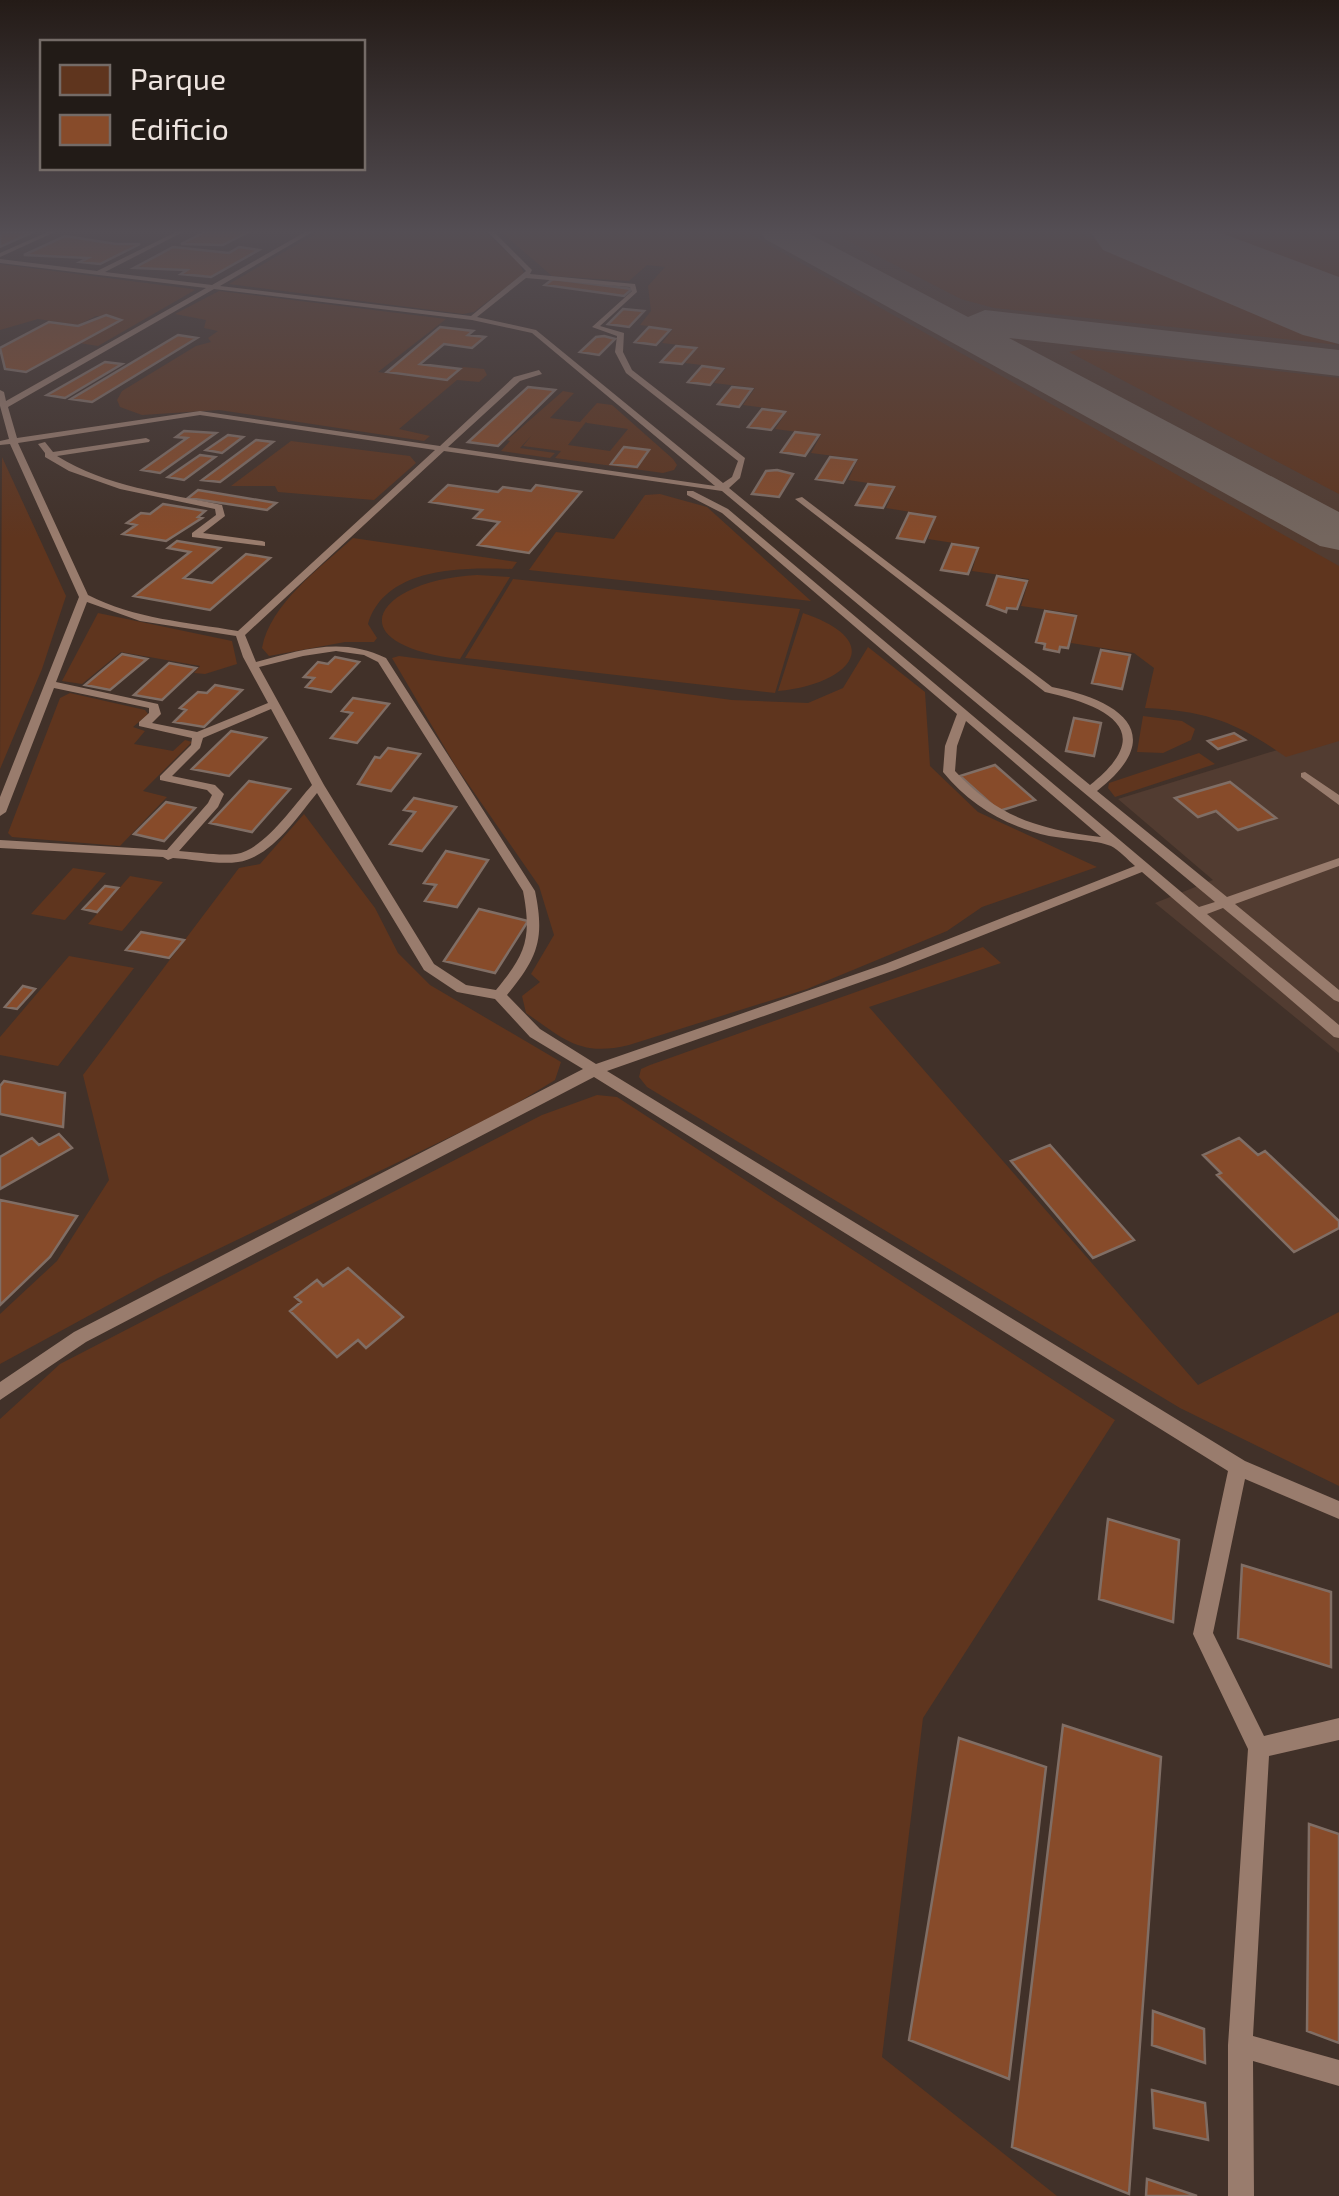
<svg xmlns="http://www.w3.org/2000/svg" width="1339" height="2196" font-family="'Exo 2',sans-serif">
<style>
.built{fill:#523c31}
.green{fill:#5f351e;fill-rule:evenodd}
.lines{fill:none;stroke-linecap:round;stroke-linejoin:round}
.taxiway{fill:#74665e;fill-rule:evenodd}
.runway{fill:#74665e;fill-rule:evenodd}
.building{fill:#874b2a;stroke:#806e65;stroke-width:2.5}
.lane{fill:#997c6d;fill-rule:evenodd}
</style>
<rect width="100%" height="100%" fill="#413129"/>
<!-- built -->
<path class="built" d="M658,231H1339V655Z
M1339,731V1053L1155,903L1213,880L1118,799Z"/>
<!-- green -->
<path class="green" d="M320,231H484L519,263L524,273L474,312L463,314L229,284Z
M500,231H744L1339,566V741L1286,757C1236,722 1207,711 1145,708L1154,668L1134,653L1071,643L1077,614L1021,606L1029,579L972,571L979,547L928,539L936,516L886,508L895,487L848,480L858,459L811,453L821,435L775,429L787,411L743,405L755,388L714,383L726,368L685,363L697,347L662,343L673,329L640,325L651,311L648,286L665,267L647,265L629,281L552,276Z
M829,231H1075L1339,345L994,308L961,299Z
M1211,231H1339V280Z
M0,264L192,289L195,290L98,346L79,343L120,319L96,316L78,325L38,319L0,330Z
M219,291L446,319L378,372L447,381L463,367L484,369L487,375L479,382L457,380L399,429L430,436L424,441L219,410L142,415L120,407L117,400L122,391L196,346L211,342L208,338L218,331L204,328L206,320L175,314Z
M1082,349L1339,378V494L1069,352Z
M563,391L574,393L550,418L580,422L597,403L612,405L673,459L677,465L674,470L663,473L555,458L561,451L523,446L532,435L520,448L555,453L550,458L501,451L510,441L507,440ZM586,422L587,423L628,429L610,451L568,445Z
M291,441L410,456L416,463L374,500L278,492L275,486H231Z
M2,457L66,596L42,669L0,769Z
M660,494L707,507L811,601L529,570L556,532L614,539L645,495Z
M353,538L517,562L512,569C461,567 385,567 368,624L377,638L374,642H345L269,656L262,648C270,604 321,567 353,538Z
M477,575L510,577L460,659C333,644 377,580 477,575Z
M513,579L800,609L775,693L465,658Z
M98,613L232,641L237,664L205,674L194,673L200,666L121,652L82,684L62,681Z
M803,613C891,643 846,685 778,691Z
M868,647L925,692L930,766L978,812L1097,867L982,907L947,931L807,989L629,1045C580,1057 564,1039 526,1013L522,996L540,982L531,974L554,935L539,886L455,765L392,658L399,656L732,700L808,703L843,688Z
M70,693L145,710L148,714L133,727L145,731L134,744L173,751L185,740L192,742L143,791L167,797L120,846L12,837L8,833L60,698Z
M1143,716L1182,721L1195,729L1191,740L1163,753L1137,752Z
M1199,753L1215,764L1115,797L1108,788L1109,783Z
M304,814L375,908L398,953L430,985L561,1062L555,1080L506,1110L158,1278L0,1364V1314L57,1261L109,1180L83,1075L239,868L260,864Z
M73,868L106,873L65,920L31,914Z
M130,876L163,882L122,931L88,924Z
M983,947L1001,963L869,1007L1198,1385L1339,1312V1486L1180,1408L647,1087L639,1077L641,1069L650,1065Z
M69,956L134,968L58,1066L0,1055V1037Z
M597,1095L617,1097L1115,1420L923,1718L882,2057L1057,2196H0V1419L60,1364L542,1115Z"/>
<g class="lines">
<!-- taxiway -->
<path class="taxiway" d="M760,231H804L968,317L985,310L1339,350V376L1009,338L1339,512V550L1320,546L765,239Z"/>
<!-- runway -->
<path class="runway" d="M1090,231H1216L1339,277V344L1303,335L1103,250Z"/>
</g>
<!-- building -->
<path class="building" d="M0,231L12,232L35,231L0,247Z
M207,231H250L223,245L181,244Z
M65,236L116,244H140L100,264L80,262L88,258L24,255Z
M173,247L229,253L239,247L259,250L211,277L181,274L187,270L134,268Z
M553,279L632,289L624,296L545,285Z
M623,309L644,311L629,327L608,324Z
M106,315L121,320L26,372L5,369L0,348L49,322L78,326Z
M440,327L473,331L468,335L485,337L472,348L444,344L420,364L460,369L447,380L387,372Z
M649,327L670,330L656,345L635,342Z
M178,335L197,338L92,402L71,399Z
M604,336L615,339L599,355L580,352L596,337Z
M676,346L696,348L682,364L661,362Z
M105,362L122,364L65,398L47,395Z
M702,366L723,369L710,385L688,382Z
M528,387L555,390L498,446L468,442Z
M732,387L752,389L739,407L718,404Z
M762,409L785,412L771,430L748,427Z
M184,431L216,433L160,473L142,470L187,438L176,437Z
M795,432L819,435L805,456L781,452Z
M228,435L243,437L222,453L206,450Z
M256,440L273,442L220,482L202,480Z
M624,447L649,450L637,467L611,464Z
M200,455L215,457L184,480L168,477Z
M830,457L856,460L843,483L816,479Z
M777,470L793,474L779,497L752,494L766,471Z
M868,484L894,487L883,508L856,505Z
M448,485L498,492L503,487L531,491L536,485L581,492L529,553L478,545L499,522L474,518L482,510L430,502Z
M198,490L276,503L267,510L188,498Z
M163,504L205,511L198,517L202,518L166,541L123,534L136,525L127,523L141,513L150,514Z
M909,513L935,517L924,542L897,538Z
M177,541L220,548L184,578L212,583L246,554L270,558L210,610L134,596L190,552L168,548Z
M952,544L978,548L968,574L941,570Z
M997,576L1027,581L1017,609L1007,608L1006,612L987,605Z
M1045,611L1076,616L1068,648L1060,647L1059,652L1044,649L1045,644L1036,642Z
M1101,650L1130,655L1122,689L1092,683Z
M122,654L147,659L110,690L85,685Z
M335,657L359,662L331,692L306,687L314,678L304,677L318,662L328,664Z
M169,663L196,668L162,700L134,695Z
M215,685L242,690L204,727L174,722L186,710L180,708L198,692L207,693Z
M353,698L389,704L357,743L331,738L352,713L342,711Z
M1074,718L1101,723L1094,756L1066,751Z
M231,731L266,738L229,776L192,769Z
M1234,733L1245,740L1218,749L1208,741Z
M388,748L420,754L391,791L358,784L375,757L380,758Z
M995,765L1035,800L999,811L960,776Z
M249,781L290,789L252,832L210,823Z
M1230,782L1276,818L1238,830L1216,811L1198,817L1175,798Z
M414,798L456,807L422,851L390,844L415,812L404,810Z
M166,802L195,808L164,841L134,834Z
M446,851L488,860L457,907L425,901L436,885L424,883Z
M105,886L118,888L97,912L83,909Z
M479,909L528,921L495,973L444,961Z
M141,932L184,940L169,958L126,950Z
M23,986L35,989L17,1009L5,1007Z
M4,1081L65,1093L63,1127L0,1114V1086Z
M59,1134L72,1148L0,1189V1157L32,1138L39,1145Z
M1239,1138L1258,1155L1265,1151L1339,1221V1228L1294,1252L1217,1175L1221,1173L1203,1155Z
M1050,1145L1134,1240L1093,1258L1011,1161Z
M0,1200L77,1216L50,1257L0,1305Z
M348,1268L403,1317L366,1348L358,1340L337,1357L290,1311L301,1302L295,1297L317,1280L323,1286Z
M1108,1519L1179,1540L1173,1622L1099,1599Z
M1242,1565L1331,1592V1667L1238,1638Z
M1063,1725L1161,1757L1129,2194L1012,2147Z
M959,1738L1046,1767L1009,2079L909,2040Z
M1309,1824L1339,1834V2043L1307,2031Z
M1153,2011L1204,2029L1205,2063L1152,2045Z
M1152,2090L1205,2103L1208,2140L1154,2128Z
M1147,2179L1197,2196H1146Z"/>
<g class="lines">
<!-- lane -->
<path class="lane" d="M50,231H57L0,257V253Z
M178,231H185L105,272L212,285L307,231H314L220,286L471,316L526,271L487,231H493L532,270L530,274L635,284L637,292L600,326L624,333L623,352L632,370L745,458L740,478L729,488L1090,785C1161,729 1103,705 1045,692L795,499L802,497L1052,687C1120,700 1170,734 1097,791L1227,897L1339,858V866L1235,904L1339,990V1002L1334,1000L1223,908L1207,914L1339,1025V1038L1334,1037L1142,872L895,970L607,1071L1245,1461L1339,1501V1519L1245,1479L1213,1633L1264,1736L1339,1718V1740L1269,1756L1253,2036L1339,2060V2086L1253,2061L1254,2196H1228V2045L1248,1749L1193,1634L1228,1471L594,1077L86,1342L0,1400V1382L74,1332L583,1069L530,1037L495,999L457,992L424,970L317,793C297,817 272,857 238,862C218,865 193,859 173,858L168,860L163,857L0,848V840L167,850L208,803L212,795L207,790L160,780V776L191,745L192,738L139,726V722L149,713V708L54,688L6,812L0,816V797L79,597L10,444L0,445V441L9,439L0,406V390L4,392L6,401L206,288L0,263V259L97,271ZM526,278L630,287L632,291L592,327L617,336L615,352L626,373L738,461L732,477L723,483L536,330L477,317ZM214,289L472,320L532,333L715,486L448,447L520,381L542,374L539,370L514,377L440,446L200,411L17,438L8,407ZM200,415L435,450L238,631C186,622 135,619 88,595L18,443ZM444,451L722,491L1215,902L1199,907L728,509L693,491H687V495L722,513L957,714L945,746L943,772C971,806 1006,826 1049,836C1066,839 1096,840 1111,846C1119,850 1128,860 1135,866L885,964L596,1064L540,1029L507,995C538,957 545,939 535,891L386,658C342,636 300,650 256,662L245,635ZM87,602L140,621L236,636L243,657L268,703L197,732L152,723L161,714L158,704L56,682ZM336,651L364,655L378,662L523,891C532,938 526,954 496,990L466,985L434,964L324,785L259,667L303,656ZM271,709L312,785C294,805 264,850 236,854C218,856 197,852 179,851L218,807L224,794L215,785L172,776L200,748L203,738ZM966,721L1101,837C1040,829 998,818 955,771L957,746Z
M146,438L150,440L149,442L57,456C107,487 165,493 222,505L225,516L203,533L262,541L265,542V546L192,537V533L216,515L215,509L120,489L69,471L45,457V453L38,444L45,442L53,452Z
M1305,772L1339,795V805L1301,777V773Z"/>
</g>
<!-- sky -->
<linearGradient id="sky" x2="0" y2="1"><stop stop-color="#241b17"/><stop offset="0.43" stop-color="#544e54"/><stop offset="1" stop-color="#544e54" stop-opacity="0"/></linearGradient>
<rect width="1339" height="538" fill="url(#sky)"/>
<!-- legend -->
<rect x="40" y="40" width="325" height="130" fill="#221b17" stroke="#746b67" stroke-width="2.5"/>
<rect x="60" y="65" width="50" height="30" fill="#5f351e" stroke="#746b67" stroke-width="2.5"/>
<text x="130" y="90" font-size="30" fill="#eee4df">Parque</text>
<rect x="60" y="115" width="50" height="30" fill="#874b2a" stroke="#746b67" stroke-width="2.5"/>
<text x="130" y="140" font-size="30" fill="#eee4df">Edificio</text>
</svg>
